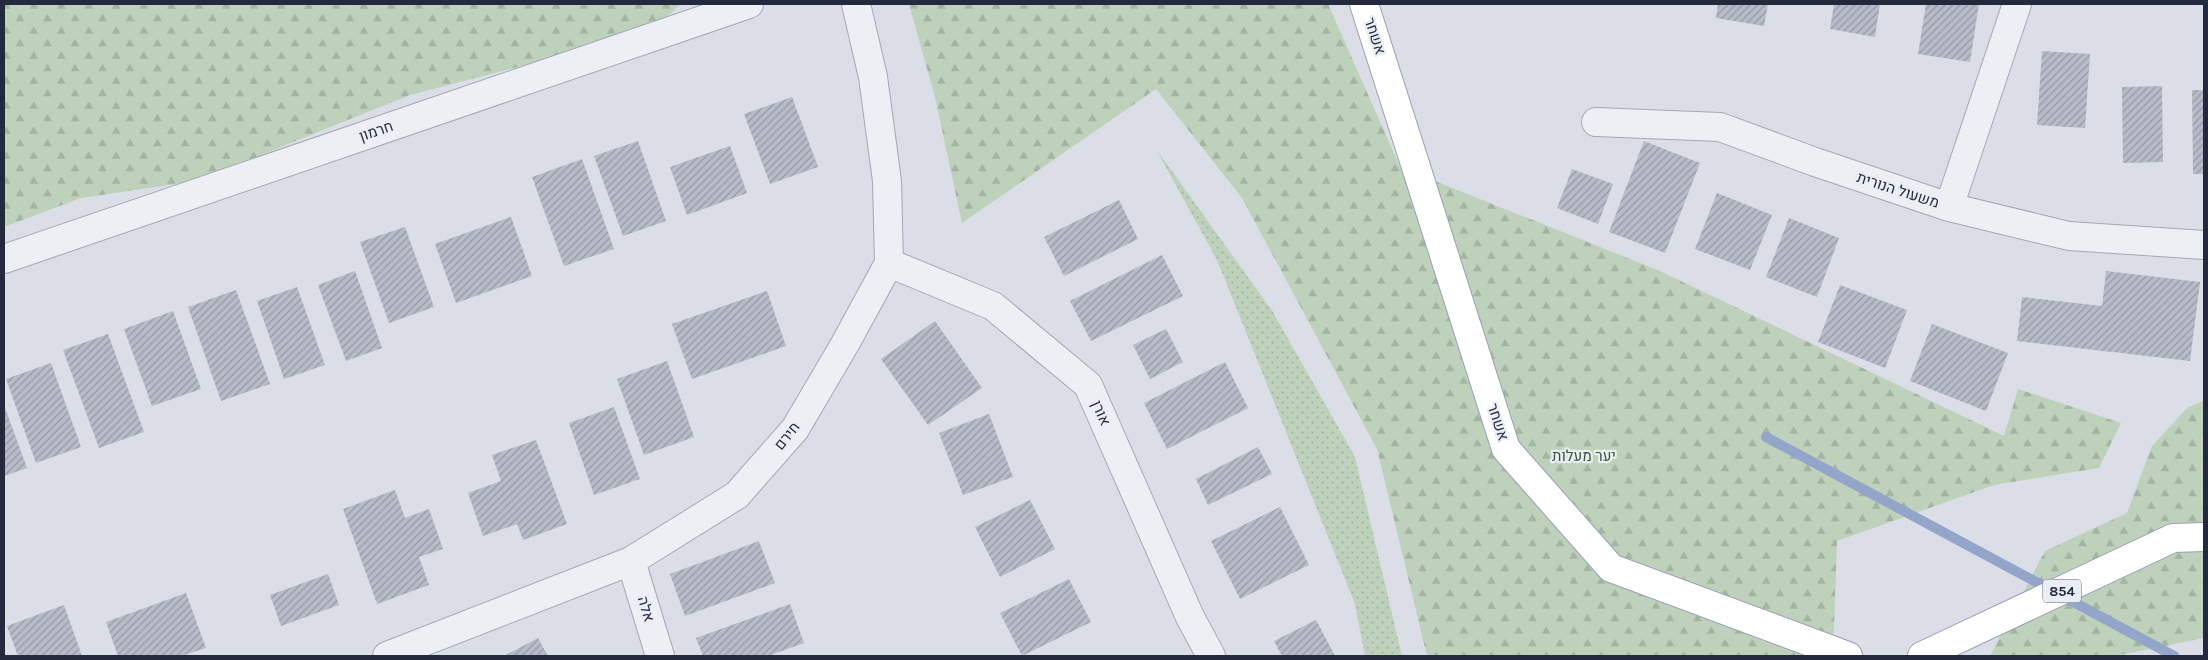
<svg xmlns="http://www.w3.org/2000/svg" width="2208" height="660" font-family="Karla,Heebo,sans-serif">
<style>
.grass{fill:url(#grass-dots)}
.forest{fill:url(#forest-firs)}
.lines{fill:none;stroke-linecap:round;stroke-linejoin:round}
.stream{stroke:#93a6c9;stroke-width:10}
.building{fill:url(#building-hatch)}
.minor-casing{stroke:#a4a8b3;stroke-width:30}
.major-casing{stroke:#99a0b3;stroke-width:30}
.minor{stroke:#edeff5;stroke-width:28}
.major{stroke:#fff;stroke-width:28}
.labels{text-anchor:middle;dominant-baseline:central;stroke-width:4.5;stroke-linejoin:round;paint-order:stroke}
.shield{fill:#eaedf4;stroke:#5f6474;stroke-width:1}
.shield-label{font-size:14px;font-weight:bold;fill:#242a3d}
.street-label{font-size:15px;fill:#242a3d;stroke:#eaedf4}
.park-label{font-size:15px;fill:#335931;stroke:#eaedf4}
</style>
<defs>
<pattern id="grass-dots" width="8" height="8" patternUnits="userSpaceOnUse" patternTransform="scale(1.25)"><rect width="8" height="8" fill="#bed1bb"/><path d="M2 2h.1M6 6h.1" fill="none" stroke="#a3b4a2" stroke-width="1.8" stroke-linecap="round"/></pattern>
<pattern id="forest-firs" width="22" height="20" patternUnits="userSpaceOnUse" patternTransform="scale(1.25)"><rect width="22" height="20" fill="#bed1bb"/><path d="M5 1l3.5 6h-7zM16 11l3.5 6h-7z" fill="#a3b4a2"/></pattern>
<pattern id="building-hatch" width="6" height="6" patternUnits="userSpaceOnUse" patternTransform="scale(1.25)"><rect width="6" height="6" fill="#b8bcc9"/><path d="M-1 1l2-2M0 6l6-6M5 7l2-2" fill="none" stroke="#9599a4"/></pattern>
</defs>
<rect width="100%" height="100%" fill="#dbdee6"/>
<!-- grass -->
<path class="grass" d="M1156,149L1273,312L1355,457L1402,656H1365L1355,604L1217,260Z"/>
<!-- forest -->
<path class="forest" d="M4,4H681L648,33L410,95L196,181L81,198L4,227Z
M909,4H1328L1400,167L1660,271L2004,436L2018,389L2121,423L2099,468L1994,485L1837,541L1833,656H1427L1377,449L1242,198L1156,89L962,223L935,97Z
M2204,401V638L2115,656H1990L2045,551L2127,513L2152,446L2188,407Z"/>
<g class="lines">
<!-- stream -->
<path class="stream" d="M1766,437L2174,656"/>
</g>
<!-- building -->
<path class="building" d="M1718,4H1768L1764,26L1716,18Z
M1834,4H1880L1875,37L1830,29Z
M1926,4H1979L1970,62L1918,54Z
M2042,51L2090,54L2085,128L2037,125Z
M2162,86L2163,162L2123,163L2122,87Z
M2192,90H2204V174H2193Z
M792,97L818,167L770,184L744,114Z
M638,141L666,221L623,236L594,156Z
M1644,141L1700,163L1665,253L1609,232Z
M730,146L747,193L687,215L670,167Z
M582,159L614,249L564,266L532,177Z
M1572,169L1613,184L1598,224L1557,208Z
M1717,193L1772,215L1750,270L1695,249Z
M1119,200L1138,239L1064,276L1044,237Z
M511,217L532,276L456,303L435,244Z
M1789,218L1839,238L1817,297L1766,277Z
M405,227L434,307L389,323L360,242Z
M1162,255L1183,296L1091,341L1070,301Z
M355,271L382,348L346,361L318,285Z
M2106,271L2200,282L2190,361L2017,341L2022,297L2102,306Z
M1840,285L1907,310L1885,368L1818,342Z
M297,287L325,365L284,379L257,301Z
M236,290L270,384L221,401L188,307Z
M767,291L786,346L692,379L672,324Z
M173,311L201,389L152,406L124,329Z
M935,321L982,388L928,425L881,359Z
M1932,324L2008,353L1986,411L1910,381Z
M1166,329L1183,362L1150,379L1133,345Z
M108,334L144,432L99,448L63,350Z
M667,361L694,437L644,455L617,379Z
M1225,362L1248,408L1167,449L1144,403Z
M51,363L81,447L36,463L6,379Z
M4,405L27,468L4,476Z
M614,407L640,479L594,495L569,423Z
M989,414L1013,477L963,495L939,433Z
M536,440L567,524L523,540L517,524L483,536L468,493L501,481L492,455Z
M1258,447L1272,474L1208,505L1196,479Z
M395,490L405,518L429,509L443,549L419,557L429,585L377,604L343,509Z
M1030,500L1055,549L1000,577L975,527Z
M1280,507L1309,565L1240,599L1211,541Z
M759,541L775,583L685,616L670,574Z
M328,574L339,605L281,626L270,595Z
M1069,579L1091,622L1022,656L1000,613Z
M186,593L206,648L181,656H118L106,622Z
M790,604L804,643L768,656H703L696,638Z
M64,605L82,656H18L7,626Z
M1316,620L1335,656H1282L1274,641Z
M538,638L548,656H504Z"/>
<g class="lines">
<defs>
<path id="minor" d="M1596,122L1720,127L1815,162L1949,207L2069,236L2204,245
M1949,207L2017,4
M4,259L749,4
M889,263L993,306L1088,385L1190,617L1211,656
M631,561L660,656
M387,656L631,561L737,495L795,429L845,344L889,263L887,181L873,77L856,4"/>
<path id="major" d="M1364,4L1506,449L1611,568L1848,656
M1922,656L2173,538L2204,537"/>
</defs>
<!-- minor casing -->
<use href="#minor" class="minor-casing"/>
<!-- major casing -->
<use href="#major" class="major-casing"/>
<!-- minor -->
<use href="#minor" class="minor"/>
<!-- major -->
<use href="#major" class="major"/>
</g>
<g class="labels">
<!-- shield labels -->
<rect class="shield" x="2043" y="579.5" width="38" height="23" rx="4"/>
<g class="shield-label">
<text x="2062" y="591">854</text>
</g>
<!-- street labels -->
<g class="street-label">
<text transform="translate(1375 36) rotate(72)">אשחר</text>
<text transform="translate(376 131) rotate(-19)">חרמון</text>
<text transform="translate(1898 190) rotate(18)">משעול הנורית</text>
<text transform="translate(1101 413) rotate(66)">אורן</text>
<text transform="translate(1498 422) rotate(72)">אשחר</text>
<text transform="translate(787 436) rotate(-51)">חירם</text>
<text transform="translate(646 609) rotate(73)">אלה</text>
</g>
<!-- park labels -->
<g class="park-label">
<text x="1584" y="456">יער מעלות</text>
</g>
</g>
<!-- border -->
<rect width="2208" height="660" fill="none" stroke="#242a3d" stroke-width="10"/>
</svg>
